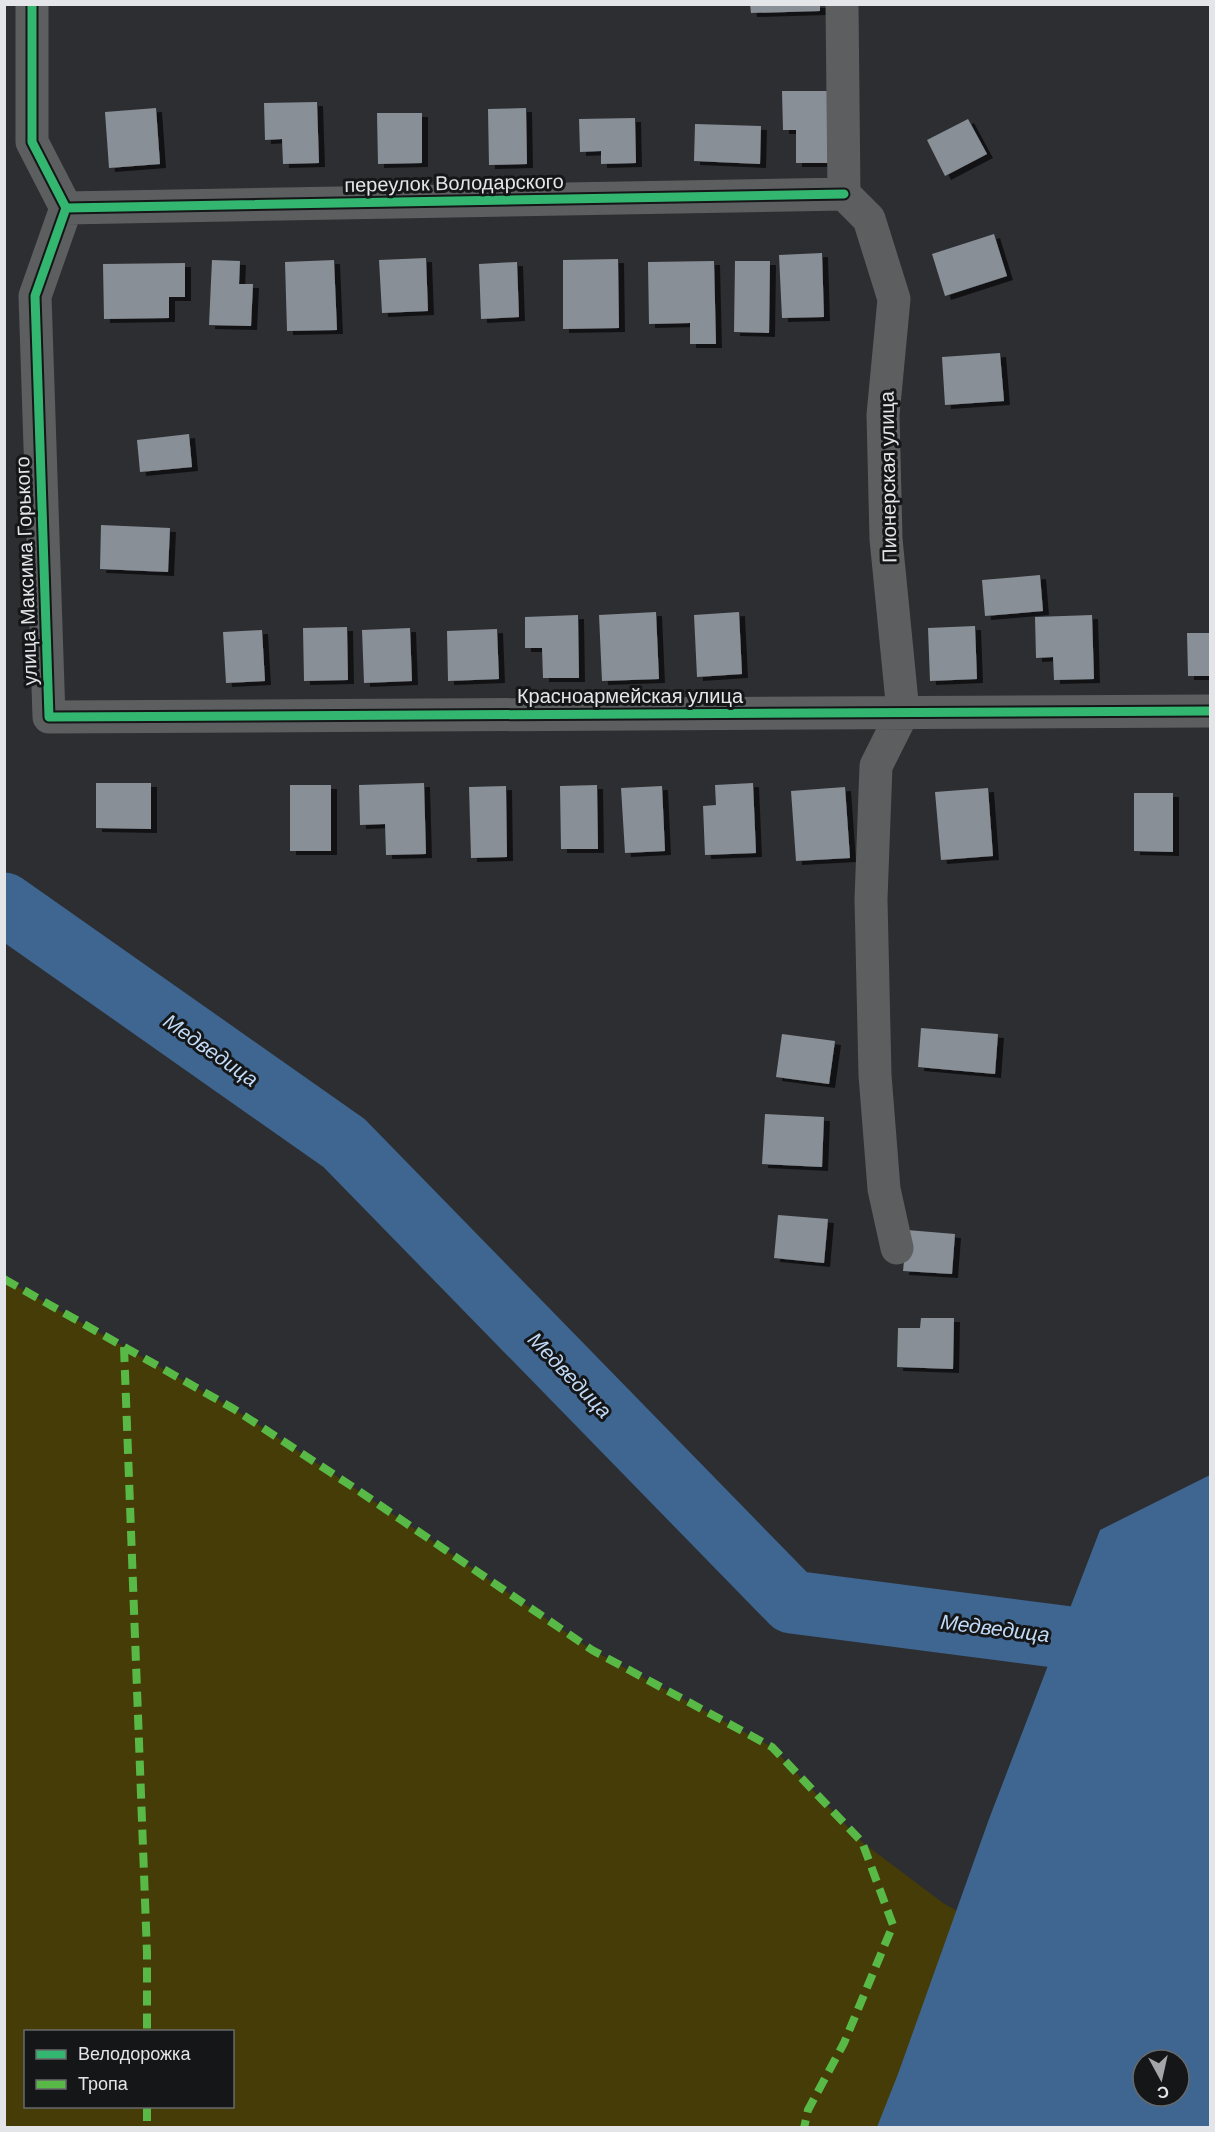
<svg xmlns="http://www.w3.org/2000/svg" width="1215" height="2132" font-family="Helvetica,sans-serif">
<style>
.green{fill:#453c07;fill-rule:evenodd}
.water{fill:#3e6691;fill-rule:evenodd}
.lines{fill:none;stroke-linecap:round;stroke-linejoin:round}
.river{stroke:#3e6691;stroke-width:63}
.building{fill:#898f97;filter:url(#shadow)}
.minor{stroke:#5c5e5f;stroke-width:33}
.quiet{stroke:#58b947;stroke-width:8;stroke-dasharray:15 8;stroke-linecap:butt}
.cycleway-casing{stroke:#151618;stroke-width:13}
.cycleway{stroke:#33b770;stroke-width:9}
.labels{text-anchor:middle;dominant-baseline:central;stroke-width:6;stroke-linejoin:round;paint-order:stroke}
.street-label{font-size:20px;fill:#e3e5e8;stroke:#151618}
.water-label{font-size:21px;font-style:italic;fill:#c1daf6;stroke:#151618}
</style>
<defs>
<filter id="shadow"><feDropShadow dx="6" dy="4" stdDeviation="0" flood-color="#0009"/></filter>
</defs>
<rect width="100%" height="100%" fill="#2c2e31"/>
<!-- green -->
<path class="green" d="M4,1279L234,1409L356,1489L592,1650L772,1747L862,1842L943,1903L1210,2056V2127H5ZM26,2032H232V2106H26ZM1143,2060H1179V2096H1143Z"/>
<!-- water -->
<path class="water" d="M1210,1475V2127H877L898,2074L989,1819L1100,1530ZM1143,2060H1179V2096H1143Z"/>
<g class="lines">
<!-- river -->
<path class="river" d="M4,904L344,1143L792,1602L1210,1656"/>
</g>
<!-- building -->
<path class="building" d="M750,4H820V11L751,13Z
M782,91H827L828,163H796V130H783Z
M317,102L319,163L283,164L282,139L265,140L264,103Z
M156,108L160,164L109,168L105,112Z
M526,108L527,164L489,165L488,109Z
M377,113H422V163L378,164Z
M635,118L636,163L601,164V151L580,152L579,119Z
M968,119L987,154L945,176L927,140Z
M695,124L761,126L760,164L694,161Z
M994,234L1007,276L945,296L932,254Z
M822,253L824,317L782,318L779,255Z
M426,258L428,311L382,313L379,260Z
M618,259L619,328L563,329V260Z
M212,260L240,261L239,284H253L251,326L209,325Z
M334,260L337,330L287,331L285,262Z
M714,261L716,344H690V323L649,324L648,262Z
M735,261H770L769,333L734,332Z
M517,262L519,317L481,319L479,264Z
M185,263V297H169V318L104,319L103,264Z
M1000,353L1004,401L945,405L942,357Z
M189,434L192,467L140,472L137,440Z
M101,525L170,528L168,572L100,569Z
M1040,575L1043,611L985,616L982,580Z
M656,612L659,679L602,681L599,615Z
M739,612L742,674L697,677L694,615Z
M578,615L579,678H543L542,648H525V617Z
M1092,615L1094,679L1054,680L1053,657L1036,658L1035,617Z
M975,626L977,679L930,681L928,628Z
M347,627L348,680L304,681L303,628Z
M410,628L412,681L364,683L362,630Z
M497,629L499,679L448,681L447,631Z
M262,630L265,681L226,683L223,632Z
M1187,633H1210V676H1188Z
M96,783H151V829L96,828Z
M424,783L426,854L386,855L385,824L360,825L359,785Z
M753,783L756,853L705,855L703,806L716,805L715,785Z
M290,785H331V851H290Z
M597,785L598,849H561L560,786Z
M506,786L507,857L471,858L469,787Z
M662,786L665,851L625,853L621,788Z
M845,787L850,858L796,861L791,791Z
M988,788L993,856L941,860L935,792Z
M1134,793H1173V852L1134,851Z
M921,1028L998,1034L995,1074L918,1067Z
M782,1034L835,1041L829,1084L776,1077Z
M765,1114L824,1117L822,1167L762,1164Z
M778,1215L828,1219L824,1263L774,1258Z
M907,1230L955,1234L952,1274L903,1271Z
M921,1318H954L953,1369L897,1367L898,1328H920Z"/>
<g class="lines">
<!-- minor -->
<path class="minor" d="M32,4V142L66,208L35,296L49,717L1210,711
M842,4L844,194L869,219L894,299L883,415L886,539L903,712L876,766L871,899L875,1075L884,1189L897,1248
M66,208L844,194"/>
<!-- quiet -->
<path class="quiet" d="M4,1279L234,1409L356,1489L592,1650L772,1747L862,1842L893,1925L844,2043L808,2110L804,2128
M124,1347L147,1953V2032
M147,2106V2128"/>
<defs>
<path id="cycleway" d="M32,4V142L66,208L35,296L49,717L1210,711
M66,208L844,194"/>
</defs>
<!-- cycleway casing -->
<use href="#cycleway" class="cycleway-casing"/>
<!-- cycleway -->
<use href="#cycleway" class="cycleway"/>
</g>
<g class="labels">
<!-- street labels -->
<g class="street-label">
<text transform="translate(454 183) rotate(-1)">переулок Володарского</text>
<text transform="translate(888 477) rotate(-91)">Пионерская улица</text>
<text transform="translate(26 571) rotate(-92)">улица Максима Горького</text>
<text x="630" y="696">Красноармейская улица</text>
</g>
<!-- water labels -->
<g class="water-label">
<text transform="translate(211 1050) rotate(35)">Медведица</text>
<text transform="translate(570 1375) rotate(46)">Медведица</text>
<text transform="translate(995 1628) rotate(7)">Медведица</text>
</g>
</g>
<!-- border -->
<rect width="1215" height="2132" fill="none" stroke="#e3e5e8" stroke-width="12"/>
<!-- legend -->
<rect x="24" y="2030" width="210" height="78" fill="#151618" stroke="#67696b" stroke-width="1.5"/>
<rect x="36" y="2050" width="30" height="9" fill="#33b770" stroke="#67696b" stroke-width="1.5"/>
<text x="78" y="2060" font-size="18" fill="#e3e5e8">Велодорожка</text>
<rect x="36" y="2080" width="30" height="9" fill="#58b947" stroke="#67696b" stroke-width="1.5"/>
<text x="78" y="2090" font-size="18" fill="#e3e5e8">Тропа</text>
<!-- north arrow -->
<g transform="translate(1161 2078) rotate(172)"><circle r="28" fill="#151618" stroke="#67696b" stroke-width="1.5"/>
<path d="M0-4.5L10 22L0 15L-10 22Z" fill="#a3a5a8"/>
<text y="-9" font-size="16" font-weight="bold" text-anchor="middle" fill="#e3e5e8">С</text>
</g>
</svg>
